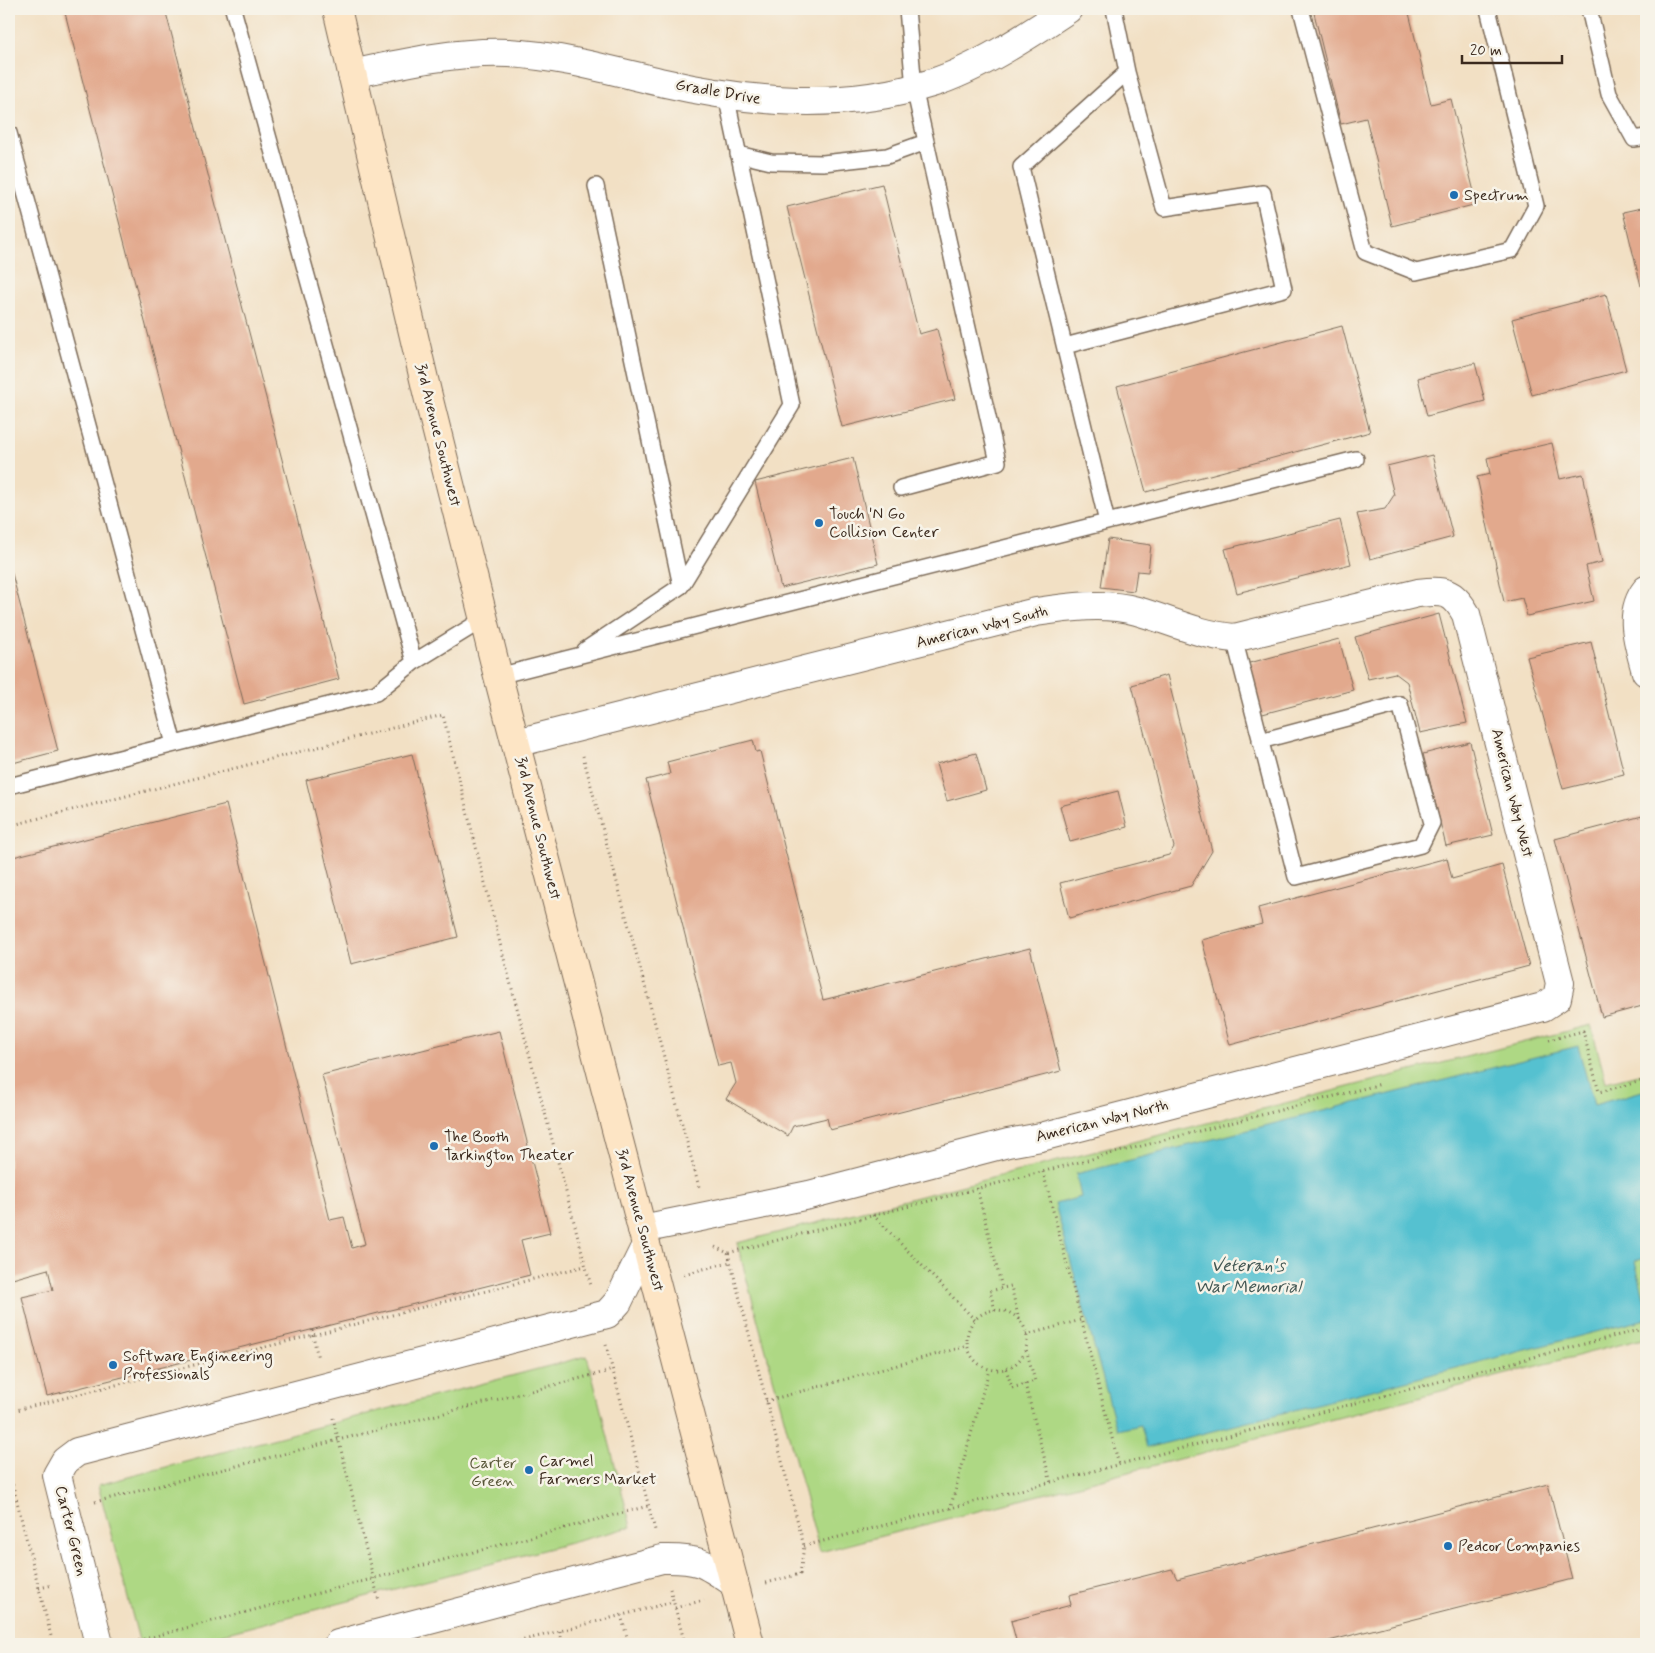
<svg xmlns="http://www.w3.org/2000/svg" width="1655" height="1653" font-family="Mynerve,sans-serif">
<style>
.green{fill:#aed884;stroke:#748151}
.water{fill:#55c1d0;stroke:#487677}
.building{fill:#e2a98d}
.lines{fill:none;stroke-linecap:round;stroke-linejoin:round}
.lane-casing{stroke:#7b6a58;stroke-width:18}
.street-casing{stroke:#7b6a58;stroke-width:30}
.secondary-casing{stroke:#7b6a58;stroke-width:30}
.path{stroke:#7b6a58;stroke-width:3;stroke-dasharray:1 4;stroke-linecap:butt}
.lane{stroke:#fff;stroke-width:15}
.street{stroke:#fff;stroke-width:28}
.secondary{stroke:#fde5c5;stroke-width:28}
.poi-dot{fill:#1f6fb2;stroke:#f7f3e8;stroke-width:2}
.labels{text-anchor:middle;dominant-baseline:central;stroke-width:5;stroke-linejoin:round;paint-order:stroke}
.street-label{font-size:16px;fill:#3b2a1e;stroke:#f7f3e8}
.poi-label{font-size:16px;fill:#3b2a1e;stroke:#f7f3e8;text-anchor:start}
.park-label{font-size:16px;fill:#585638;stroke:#f7f3e8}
.water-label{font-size:18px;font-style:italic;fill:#435753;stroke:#f7f3e8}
</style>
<rect width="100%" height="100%" fill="#f7f3e8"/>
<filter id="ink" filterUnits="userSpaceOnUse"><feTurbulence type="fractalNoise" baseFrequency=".02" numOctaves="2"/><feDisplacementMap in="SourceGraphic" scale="10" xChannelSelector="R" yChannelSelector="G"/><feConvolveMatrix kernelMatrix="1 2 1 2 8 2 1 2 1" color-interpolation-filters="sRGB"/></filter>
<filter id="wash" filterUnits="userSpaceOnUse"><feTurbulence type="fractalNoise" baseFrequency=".0096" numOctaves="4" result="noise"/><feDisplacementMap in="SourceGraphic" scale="20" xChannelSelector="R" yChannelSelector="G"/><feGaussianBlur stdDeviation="1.12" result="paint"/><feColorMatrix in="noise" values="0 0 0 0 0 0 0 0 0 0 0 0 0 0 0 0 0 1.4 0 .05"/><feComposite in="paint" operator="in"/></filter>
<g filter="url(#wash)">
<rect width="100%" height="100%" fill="#f2e0c4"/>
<!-- green -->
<path class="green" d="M1591,1025L1606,1082L1646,1072V1338L820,1552L737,1243Z
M587,1356L631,1527L185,1644H140L98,1485Z"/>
<!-- water -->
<path class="water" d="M1578,1046L1594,1105L1646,1090V1258L1635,1261L1646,1305V1319L1147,1448L1141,1425L1117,1430L1055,1204L1081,1197L1076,1174Z"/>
<g id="blocks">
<!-- building -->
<path class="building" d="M64,9H165L339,679L244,704Z
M1313,9H1408L1431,104L1451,99L1477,204L1392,226L1366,118L1341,124Z
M882,184L919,334L937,329L955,399L842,427L787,207Z
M1646,207V284L1641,286L1623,212Z
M1606,294L1626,370L1532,395L1512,319Z
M1342,326L1370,432L1146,492L1117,386Z
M1475,363L1485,401L1427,416L1418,378Z
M1552,443L1560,479L1583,474L1602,562L1586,566L1594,601L1527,616L1522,598L1504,602L1477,477L1490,474L1487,458Z
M1432,455L1453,537L1370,559L1357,514L1385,509L1394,495L1387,466Z
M853,458L878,564L781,588L755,482Z
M1340,520L1351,564L1237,593L1225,549Z
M1108,539L1151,545L1148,572L1137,571L1134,591L1101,587Z
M9,562L58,751L9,764Z
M1439,614L1467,723L1420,733L1407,682L1395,673L1368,679L1355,637Z
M1339,639L1353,690L1255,716L1242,665Z
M1591,642L1624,774L1563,789L1527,657Z
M1167,675L1212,851L1191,886L1069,918L1060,883L1169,855L1174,847L1132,685Z
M753,740L756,752L760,751L823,1000L1030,948L1061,1071L830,1130L827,1118L793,1126L788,1136L726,1099L736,1083L731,1063L718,1066L646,780L670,774L667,762Z
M1470,742L1493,835L1446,846L1423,754Z
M976,753L986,790L947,801L936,764Z
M412,754L458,937L351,964L306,780Z
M1118,791L1127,827L1070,842L1060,806Z
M226,804L330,1220L344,1217L352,1248L365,1244L322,1075L499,1031L550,1233L521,1240L530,1275L47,1396L22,1297L53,1290L48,1269L9,1280V858Z
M1646,815V1005L1602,1017L1555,839Z
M1447,858L1452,879L1502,865L1529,966L1230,1045L1202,940L1262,924L1258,908Z
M1548,1484L1572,1579L1317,1644H1017L1011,1621L1071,1605L1069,1595L1172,1569L1177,1579Z"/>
</g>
</g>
<g filter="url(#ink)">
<use href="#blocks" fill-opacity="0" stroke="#7b6a58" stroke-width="1"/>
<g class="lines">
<defs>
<path id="lane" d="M233,9L414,662
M1301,9L1365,252L1416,272L1512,250L1536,206L1488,9
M1589,9L1609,94L1634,139L1646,137
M9,133L174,744
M738,154L771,162L823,163L887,156L926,142
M596,186L681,586
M1065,346L1284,289L1263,193L1164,208L1127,72
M901,488L998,462L914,88L907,9
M1107,522L1021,167L1127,72L1114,9
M1234,638L1296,877L1421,845L1432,823L1400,704L1260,741
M585,650L681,586L792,405L726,95
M498,676L1356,459
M9,786L376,693L414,662L484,619"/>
<path id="street" d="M352,74C403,63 456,51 509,53C561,56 610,70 660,82C752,103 842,111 932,83C977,69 1029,35 1068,9
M1646,590C1627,614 1639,645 1646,672
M516,743L1036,612C1068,607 1105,602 1137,611C1169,620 1199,635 1234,638L1418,593C1444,590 1453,591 1466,614L1560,983L1557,998L1543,1007L1041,1137L1008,1143L809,1195L642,1229
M99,1644L57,1475L65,1461L77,1452L607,1314L618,1302L646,1245
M338,1644L662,1559C699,1558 705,1563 734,1583"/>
<path id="secondary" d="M337,9L427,392L498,676L750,1644"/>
</defs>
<!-- lane casing -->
<use href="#lane" class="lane-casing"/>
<!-- street casing -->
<use href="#street" class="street-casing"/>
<!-- secondary casing -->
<use href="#secondary" class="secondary-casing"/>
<!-- path -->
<path class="path" d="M583,756L699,1187
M9,826L443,715L503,955L591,1286
M1549,1040L1583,1031L1599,1092L1646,1080
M1043,1172L1119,1465
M977,1188L1002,1288
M873,1215L975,1320
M715,1247L728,1253L1381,1084
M728,1253L804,1546L800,1574L766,1583
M1646,1269V1270
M684,1274L730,1262
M995,1310L990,1291L1011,1286L1019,1320
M967 1340a30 30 0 1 1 60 0a30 30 0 1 1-60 0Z
M312,1330L318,1359
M1026,1335L1081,1320
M606,1345L655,1530
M1006,1369L1012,1388L1035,1381L1026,1349
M1025,1384L1051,1483
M766,1401L967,1346
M9,1412L585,1266
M333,1418L379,1601
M9,1470L53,1644
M95,1502L613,1370
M950,1509L989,1370
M804,1546L1646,1328
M39,1588L53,1585
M670,1589L685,1644
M675,1608L704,1600
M621,1615L629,1644
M560,1631L563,1644
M129,1643L648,1506
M509,1644L673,1602"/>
<!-- lane -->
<use href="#lane" class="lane"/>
<!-- street -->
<use href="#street" class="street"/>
<!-- secondary -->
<use href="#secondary" class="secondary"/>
</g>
</g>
<!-- markers -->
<g class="poi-dot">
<circle cx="1454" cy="195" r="5"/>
<circle cx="819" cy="523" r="5"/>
<circle cx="434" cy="1146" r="5"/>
<circle cx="113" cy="1365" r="5"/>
<circle cx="529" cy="1470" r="5"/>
<circle cx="1448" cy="1546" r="5"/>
</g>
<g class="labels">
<!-- street labels -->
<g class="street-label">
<text transform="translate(718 92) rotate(10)">Gradle Drive</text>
<text transform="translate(438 435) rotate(76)">3rd Avenue Southwest</text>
<text transform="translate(982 627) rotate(-14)">American Way South</text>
<text transform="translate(1512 793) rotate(76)">American Way West</text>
<text transform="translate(538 828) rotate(76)">3rd Avenue Southwest</text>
<text transform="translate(1102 1121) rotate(-14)">American Way North</text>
<text transform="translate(640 1220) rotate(75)">3rd Avenue Southwest</text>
<text transform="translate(71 1531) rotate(76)">Carter Green</text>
</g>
<!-- poi labels -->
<g class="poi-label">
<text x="1464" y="195">Spectrum</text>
<text x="829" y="514">Touch 'N Go<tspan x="829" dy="18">Collision Center</tspan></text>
<text x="444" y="1137">The Booth<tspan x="444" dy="18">Tarkington Theater</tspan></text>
<text x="123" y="1356">Software Engineering<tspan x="123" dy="18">Professionals</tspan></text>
<text x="539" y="1461">Carmel<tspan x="539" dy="18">Farmers Market</tspan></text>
<text x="1458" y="1546">Pedcor Companies</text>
</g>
<!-- park labels -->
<g class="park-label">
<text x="493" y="1463">Carter<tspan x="493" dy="18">Green</tspan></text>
</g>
<!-- water labels -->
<g class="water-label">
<text x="1248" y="1266">Veteran's<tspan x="1248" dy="21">War Memorial</tspan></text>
</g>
</g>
<!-- margin -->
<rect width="1655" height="1653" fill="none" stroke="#f7f3e8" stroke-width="30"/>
<!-- scale -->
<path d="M1462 55v8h100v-8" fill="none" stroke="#3b2a1e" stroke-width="2.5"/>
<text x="1470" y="55" font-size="15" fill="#3b2a1e" stroke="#f7f3e8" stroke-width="4" paint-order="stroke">20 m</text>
</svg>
